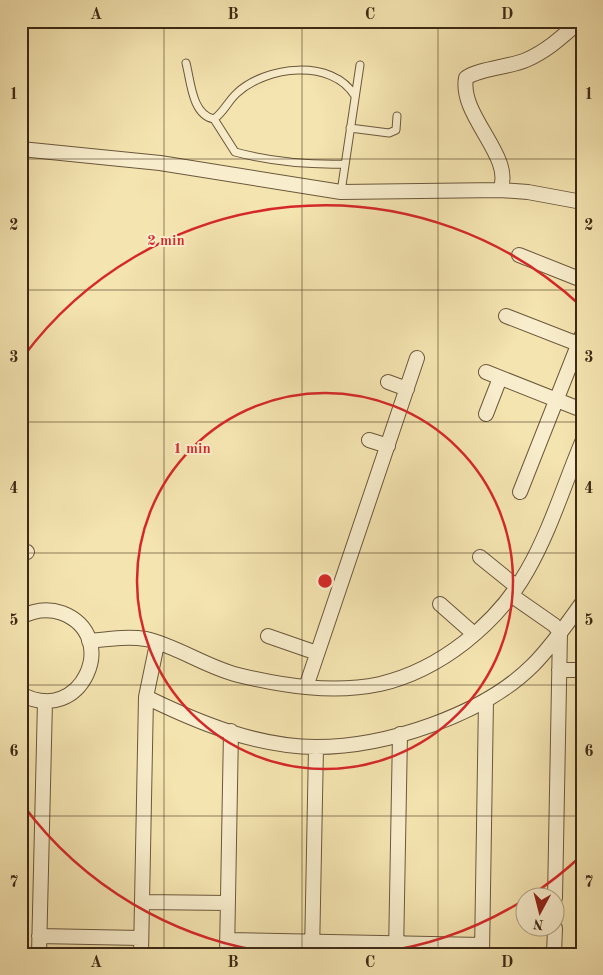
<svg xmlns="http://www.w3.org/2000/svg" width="603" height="975" font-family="'Old Standard TT',serif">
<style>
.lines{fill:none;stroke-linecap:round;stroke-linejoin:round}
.lane-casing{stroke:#6b583c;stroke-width:9}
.street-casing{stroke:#6b583c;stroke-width:16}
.lane{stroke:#f8edcc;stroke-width:7}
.street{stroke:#f8edcc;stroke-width:14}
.grid{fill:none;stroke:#3d2915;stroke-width:1;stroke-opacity:0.55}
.ring{fill:none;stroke:#d62828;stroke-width:2.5}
.centre{fill:#d62828;stroke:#f8edcc;stroke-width:2.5}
.ring-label{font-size:15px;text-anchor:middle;font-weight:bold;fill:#d62828;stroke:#f8edcc;stroke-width:4;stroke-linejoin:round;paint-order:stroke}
.neatline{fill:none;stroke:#3d2915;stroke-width:2}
.grid-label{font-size:16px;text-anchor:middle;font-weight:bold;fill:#3d2915}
</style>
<rect width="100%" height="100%" fill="#f4e4b0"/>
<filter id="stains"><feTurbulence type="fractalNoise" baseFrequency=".004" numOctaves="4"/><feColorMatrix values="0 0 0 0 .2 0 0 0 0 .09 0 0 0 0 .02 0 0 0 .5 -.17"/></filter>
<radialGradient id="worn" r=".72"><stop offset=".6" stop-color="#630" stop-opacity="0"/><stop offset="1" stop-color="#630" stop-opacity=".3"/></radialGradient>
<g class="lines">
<defs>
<path id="lane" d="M186,63C191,82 192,115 214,119C224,112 228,101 237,93C266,66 332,58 355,96
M214,119L235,152C272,162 306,165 345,164
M350,128L389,133L396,130L397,116
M341,192L360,65"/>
<path id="street" d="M21,149L160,163L341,192L500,190L528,192L582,202
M500,190C515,157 459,116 466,78C477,69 510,67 526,60C547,51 563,36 580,21
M519,255L582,280
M506,316L578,344
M486,372L582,410
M388,382L407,389
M486,414L500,378
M369,440L388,446
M520,492L582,335
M21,551L27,552
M480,557L517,587
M511,595L554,625L560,632L555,898
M440,604L474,634
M21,617C34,610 48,608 62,613C122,636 81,727 21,694
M268,636L317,653
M89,641C108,639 127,636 146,639C177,646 206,667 238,675C284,686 333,694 380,684C440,670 497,624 527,571C550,531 564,485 582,442
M559,670H582
M306,687L417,358
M146,697C197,722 257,747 316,747C386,747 483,715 533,665C551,647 567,624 582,603
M142,902L228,903
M39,936L141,938
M227,940L482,945
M39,954L45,701
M141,954L146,697L157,644
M227,954L231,731
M312,954L316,747
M396,954L400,734
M482,954L486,700
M554,954L555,928"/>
</defs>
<!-- lane casing -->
<use href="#lane" class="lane-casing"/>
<!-- street casing -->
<use href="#street" class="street-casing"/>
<!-- lane -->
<use href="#lane" class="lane"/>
<!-- street -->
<use href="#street" class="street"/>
</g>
<!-- grid -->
<path class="grid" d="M164,21V954M302,21V954M438,21V954M21,159H582M21,290H582M21,422H582M21,553H582M21,685H582M21,816H582"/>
<!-- distance rings -->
<g class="ring">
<circle cx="325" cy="581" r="188"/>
<path d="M581 856A376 376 0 0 1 530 896M524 900A376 376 0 0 1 377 953M273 953A376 376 0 0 1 23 805M23 357A376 376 0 0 1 581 306"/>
</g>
<circle cx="325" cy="581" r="8" class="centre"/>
<g class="ring-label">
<text x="166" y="245">2 min</text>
<text x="192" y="453">1 min</text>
</g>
<!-- margin -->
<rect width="603" height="975" fill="none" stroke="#f4e4b0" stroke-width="55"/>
<!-- north arrow -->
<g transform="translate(540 912) rotate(187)"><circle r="24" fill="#f8edcc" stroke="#ad9f83"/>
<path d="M0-4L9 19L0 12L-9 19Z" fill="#8f2418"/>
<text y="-8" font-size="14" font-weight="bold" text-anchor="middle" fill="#3d2915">N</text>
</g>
<rect x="28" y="28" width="548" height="920" class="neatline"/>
<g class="grid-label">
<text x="96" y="19">A</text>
<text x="233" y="19">B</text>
<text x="370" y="19">C</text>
<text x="507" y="19">D</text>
<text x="14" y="99">1</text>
<text x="589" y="99">1</text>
<text x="14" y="230">2</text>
<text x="589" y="230">2</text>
<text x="14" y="362">3</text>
<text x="589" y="362">3</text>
<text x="14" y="493">4</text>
<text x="589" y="493">4</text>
<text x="14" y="625">5</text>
<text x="589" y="625">5</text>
<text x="14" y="756">6</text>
<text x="589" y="756">6</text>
<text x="14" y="887">7</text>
<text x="589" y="887">7</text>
<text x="96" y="967">A</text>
<text x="233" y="967">B</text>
<text x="370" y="967">C</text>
<text x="507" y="967">D</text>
</g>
<rect width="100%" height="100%" filter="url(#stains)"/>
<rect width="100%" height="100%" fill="url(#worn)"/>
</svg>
